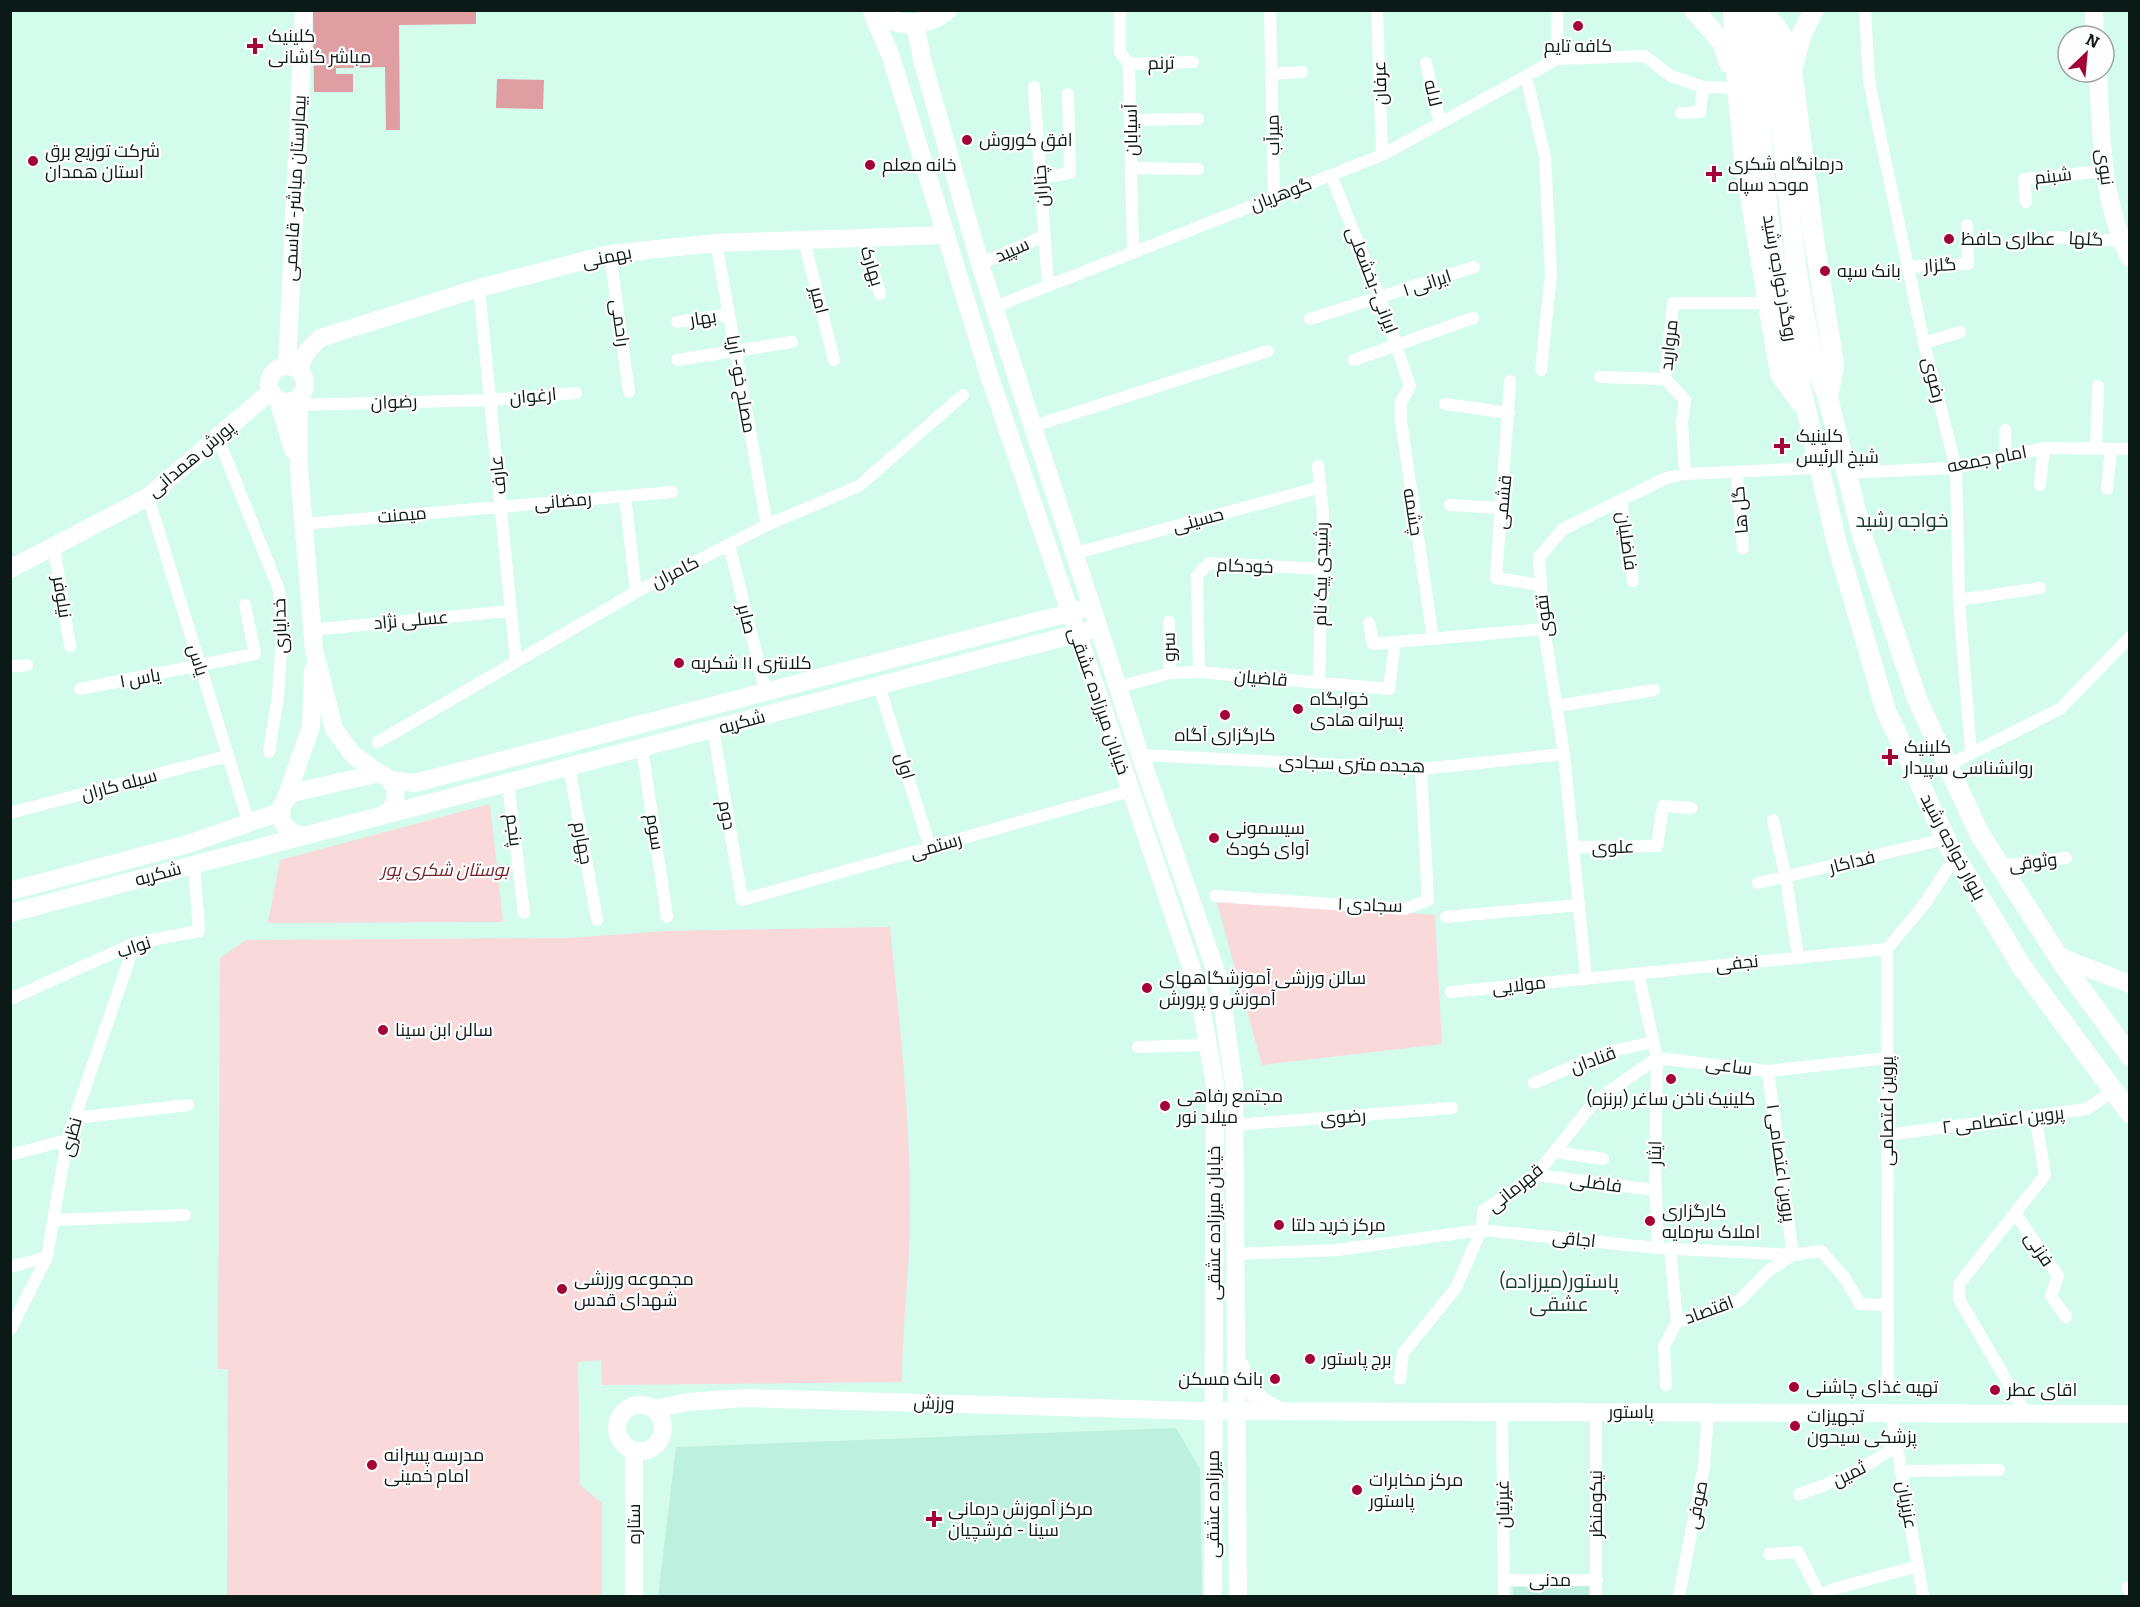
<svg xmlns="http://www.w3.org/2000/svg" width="2140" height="1607" font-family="Bitter,Cairo,serif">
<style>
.built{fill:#bef0df}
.green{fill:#f9d9da}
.forest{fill:#df9ea2}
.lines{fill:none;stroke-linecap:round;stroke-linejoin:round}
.street{stroke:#fff;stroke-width:12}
.secondary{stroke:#fff;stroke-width:18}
.primary{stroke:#fff;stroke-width:20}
.poi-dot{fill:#a30435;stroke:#fefefe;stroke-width:2}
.labels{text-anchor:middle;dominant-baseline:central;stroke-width:4.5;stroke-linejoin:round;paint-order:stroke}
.poi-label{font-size:18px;fill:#0b1a16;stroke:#fefefe;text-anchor:start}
.street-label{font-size:18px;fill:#0b1a16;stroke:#fefefe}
.park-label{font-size:18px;font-style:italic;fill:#712430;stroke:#fefefe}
.neighbourhood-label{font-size:20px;fill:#183c32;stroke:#fefefe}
</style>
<rect width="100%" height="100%" fill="#d3fced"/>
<!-- built -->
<path class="built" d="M1176,1428L1200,1469L1202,1596H658L676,1447Z
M1589,1585L1590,1596H1513V1587Z"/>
<!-- green -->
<path class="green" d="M490,804L503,922L268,923L280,860Z
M1215,896L1435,915L1442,1044L1262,1065Z
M890,927C899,1019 910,1112 910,1204C911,1264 902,1323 902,1382L602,1385L601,1360L578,1362L580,1485L602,1503V1596H227L228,1369H218L220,958L246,940L569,938L666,931Z"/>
<!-- forest -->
<path class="forest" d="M313,11H476V24L399,25L400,130H386L385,67L336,68V74H353V92H314Z
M497,79L544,80L543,109L496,108Z"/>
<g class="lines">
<!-- street -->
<path class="street" d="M1120,10V52L1129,64L1133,253
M1270,10L1274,197
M1377,10L1382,155
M1557,10V59
M1865,10L1869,80L1878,126L1924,343L1956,468L1959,600L1971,753
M1426,63L1440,123
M1129,64L1193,62
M1271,74L1302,72
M1526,76L1545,157L1551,274L1541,370
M1034,87L1048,286
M1681,113L1700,112L1703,87
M1131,120L1198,119
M1131,168L1198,169
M1331,175L1380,298L1410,386L1401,402V421L1433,639
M1040,178L1070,173L1068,94
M2026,202L2024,179L2104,171
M863,237L880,294
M2051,237L2121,241
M804,240L834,360
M716,243L767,525
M610,254L629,392
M980,264L1044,236
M1908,267L1968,264L1967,225
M479,288L516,662
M994,307L1382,155L1557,59L1644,56L1671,76L1703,87L1737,88
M1310,319L1474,267
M677,322L729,314
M1924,343L1960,332
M677,360L792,342
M1354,360L1473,318
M1600,377L1665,379
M1510,381L1496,578L1540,585
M1445,404L1509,413
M299,405L490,400L576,393
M1034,426L1268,351
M2005,430V455
M218,438L279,590L282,638L278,696L269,752
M2096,449L2098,386
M1318,466L1323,514L1319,683
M1737,473L1743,548
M1844,473L1956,468L2044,448L2130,449
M1685,474L1682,422L1685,400L1665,379L1673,303H1768
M2040,485L2044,448
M2107,489L2111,449
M625,496L636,592
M148,497L249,824
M1621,500L1633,581
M1450,505L1502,508
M304,524L672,492
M729,545L766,693
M54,548L70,646
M1076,553L1321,487
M1959,600L2040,588
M1169,622L1170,673
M1369,623L1373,644L1395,642
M310,630L511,611
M10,667L27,665
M1199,672L1197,576L1209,563L1322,569
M879,686L930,847
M1119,687L1170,673L1199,672L1389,689L1395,642L1544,629
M80,689L255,654L245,605
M1557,706L1654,690
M713,729L742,900L1130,791
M378,742L636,592L767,525L859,486L963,395
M642,748L667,917
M1140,755L1421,769L1564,754
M1948,765L2060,709L2130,637
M569,767L597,920
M508,783L524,913
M10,813L227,756
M1773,820L1786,878L1798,957
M1573,847L1657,846L1663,806L1691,808
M1999,866L2066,858
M1758,883L1945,839
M1215,896L1405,909L1428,900L1421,769
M1446,917L1579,905
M1638,973L1657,1058L1655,1171L1658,1248
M1586,978L1564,754L1544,629L1539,557L1563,529L1666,478L1685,474L1818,468
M1451,992L1887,949
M10,999L135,943L199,931L194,865
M1138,1047L1208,1045
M1657,1058L1768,1071L1887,1058
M1768,1071L1793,1255
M1534,1083L1607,1052L1653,1042
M75,1118L188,1105
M1234,1125L1452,1108
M1887,1135L2087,1109L2113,1091
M1555,1152L1603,1159
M10,1155L67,1140
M1536,1175L1655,1190
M2015,1213L2058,1276L2051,1296L2066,1317
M54,1220L185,1215
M1670,1248L1677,1322
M1235,1254L1337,1250L1481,1230L1658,1248L1793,1255L1821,1251L1844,1277L1860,1304L1886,1305
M10,1267L47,1257
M10,1330L47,1257L67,1140L135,943
M1400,1379L1403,1353L1456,1288L1481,1230L1484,1210L1536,1175L1594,1102L1657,1058
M1666,1385L1664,1346L1677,1322L1739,1301L1768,1271L1793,1255
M1888,1387L1887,949L1926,902L1955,857
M1502,1411L1504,1596
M1596,1412V1596
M1891,1413L1923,1596
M2026,1414L1959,1299V1284L2045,1175L2035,1115
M1901,1471L1999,1470
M1799,1494C1835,1483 1865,1468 1896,1446
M1769,1554L1798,1552L1820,1596
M1504,1580H1597
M2127,1588L2130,1591
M1679,1596L1704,1466L1708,1412
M1821,1596L1830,1590L1918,1566"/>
<!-- secondary -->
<path class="secondary" d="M871,10L891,57L988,372L1197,984L1215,1084L1213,1596
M2094,10L2095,36
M915,24L922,59L980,264L1140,755L1219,980L1234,1084L1238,1596
M2098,72C2101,134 2101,201 2130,258
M287,366L304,10
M269 384a18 18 0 1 1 36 0a18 18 0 1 1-36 0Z
M298,369L308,350L320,338L479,288L610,254L716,243L944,235
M299,398V469L314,650L334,729L353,755L379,773
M278,399L293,450
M10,569L148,497L271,391
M390,780L415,783L1080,610
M286,798L311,727L313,670
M384,815L1087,631
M10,891L188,844L280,812
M10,913L384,815C401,803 399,781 379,773L292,793L282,805L281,820L290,832L305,836
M2057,956L2130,984
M1240,1366C1245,1387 1257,1401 1277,1409
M617 1428a23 23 0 1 1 46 0a23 23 0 1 1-46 0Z
M654,1409L688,1402L746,1398L1197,1411L2130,1414
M634,1596V1452"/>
<!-- primary -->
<path class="primary" d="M876,10C896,29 926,27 947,10
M1694,10L1722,42L1729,63
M1733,10L1737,88L1745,167L1768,303L1780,374L1800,402
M1749,10L1769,223L1784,313L1837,544L1886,711L1950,848L2022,967L2130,1113
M1767,10L1797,272L1813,361L1828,398L1862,535L1917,699L1979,833L2065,967L2130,1056
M1770,21C1784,30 1788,54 1792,70L1814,239L1834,365L1828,398
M1793,67L1801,36L1814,10
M1737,88L1740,46L1744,32"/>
</g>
<!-- markers -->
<g class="poi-dot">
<circle cx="1578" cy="26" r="6"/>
<path d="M252 37h6v6h6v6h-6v6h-6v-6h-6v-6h6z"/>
<circle cx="967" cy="140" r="6"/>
<circle cx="33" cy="161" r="6"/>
<circle cx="870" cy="165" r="6"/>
<path d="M1711 165h6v6h6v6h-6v6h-6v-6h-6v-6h6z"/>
<circle cx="1949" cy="239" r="6"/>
<circle cx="1825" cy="271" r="6"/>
<path d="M1779 437h6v6h6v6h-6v6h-6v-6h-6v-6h6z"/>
<circle cx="679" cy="663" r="6"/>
<circle cx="1298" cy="709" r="6"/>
<circle cx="1225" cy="715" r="6"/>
<path d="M1887 748h6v6h6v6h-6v6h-6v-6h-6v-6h6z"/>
<circle cx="1214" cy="838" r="6"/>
<circle cx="1147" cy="988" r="6"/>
<circle cx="383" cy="1030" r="6"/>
<circle cx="1671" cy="1079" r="6"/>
<circle cx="1165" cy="1106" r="6"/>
<circle cx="1650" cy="1221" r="6"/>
<circle cx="1279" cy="1225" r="6"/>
<circle cx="562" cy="1289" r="6"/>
<circle cx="1310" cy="1359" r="6"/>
<circle cx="1275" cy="1379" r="6"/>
<circle cx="1794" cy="1387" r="6"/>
<circle cx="1995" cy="1390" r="6"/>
<circle cx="1795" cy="1426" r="6"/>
<circle cx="372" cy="1465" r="6"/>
<circle cx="1357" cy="1490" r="6"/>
<path d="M931 1510h6v6h6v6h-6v6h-6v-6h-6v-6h6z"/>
</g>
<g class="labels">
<!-- poi labels -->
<g class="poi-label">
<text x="268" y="36">کلینیک<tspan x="268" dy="21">مباشر کاشانی</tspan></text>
<text x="1578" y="46" text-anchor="middle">کافه تایم</text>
<text x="979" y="140">افق کوروش</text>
<text x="45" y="151">شرکت توزیع برق<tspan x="45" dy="21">استان همدان</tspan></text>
<text x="1728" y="164">درمانگاه شکری<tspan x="1728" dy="21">موحد سپاه</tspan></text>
<text x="882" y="165">خانه معلم</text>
<text x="1961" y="239">عطاری حافظ</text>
<text x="1837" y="271">بانک سپه</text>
<text x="1796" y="436">کلینیک<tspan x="1796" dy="21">شیخ الرئیس</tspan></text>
<text x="691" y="663">کلانتری ۱۱ شکریه</text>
<text x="1310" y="699">خوابگاه<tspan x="1310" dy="21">پسرانه هادی</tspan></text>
<text x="1225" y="735" text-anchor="middle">کارگزاری آگاه</text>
<text x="1904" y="747">کلینیک<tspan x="1904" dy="21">روانشناسی سپیدار</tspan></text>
<text x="1226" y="828">سیسمونی<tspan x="1226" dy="21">آوای کودک</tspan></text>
<text x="1159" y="978">سالن ورزشی آموزشگاههای<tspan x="1159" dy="21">آموزش و پرورش</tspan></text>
<text x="395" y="1030">سالن ابن سینا</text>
<text x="1177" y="1096">مجتمع رفاهی<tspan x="1177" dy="21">میلاد نور</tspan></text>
<text x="1671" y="1099" text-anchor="middle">کلینیک ناخن ساغر (برنزه)</text>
<text x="1662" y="1211">کارگزاری<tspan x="1662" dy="21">املاک سرمایه</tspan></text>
<text x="1291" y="1225">مرکز خرید دلتا</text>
<text x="574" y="1279">مجموعه ورزشی<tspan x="574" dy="21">شهدای قدس</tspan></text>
<text x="1322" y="1359">برج پاستور</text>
<text x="1263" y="1379" text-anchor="end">بانک مسکن</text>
<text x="1806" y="1387">تهیه غذای چاشنی</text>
<text x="2007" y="1390">اقای عطر</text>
<text x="1807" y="1416">تجهیزات<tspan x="1807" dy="21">پزشکی سیحون</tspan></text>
<text x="384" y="1455">مدرسه پسرانه<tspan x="384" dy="21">امام خمینی</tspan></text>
<text x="1369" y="1480">مرکز مخابرات<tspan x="1369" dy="21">پاستور</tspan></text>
<text x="948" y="1509">مرکز آموزش درمانی<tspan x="948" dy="21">سینا - فرشچیان</tspan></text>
</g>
<!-- street labels -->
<g class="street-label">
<text transform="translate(1161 63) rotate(-1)">ترنم</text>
<text transform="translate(1380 83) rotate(-92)">عرفان</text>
<text transform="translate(1433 93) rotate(77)">لاله</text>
<text transform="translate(1131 130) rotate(-91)">آسیابان</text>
<text transform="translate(1273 135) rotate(-91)">میرآب</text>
<text transform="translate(2105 167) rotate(82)">نبوی</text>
<text transform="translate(2053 176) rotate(-6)">شبنم</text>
<text transform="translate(1041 186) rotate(-94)">چناران</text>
<text transform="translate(295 188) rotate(-87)">بیمارستان مباشر- قاسمی</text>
<text transform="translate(1281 194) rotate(-21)">گوهریان</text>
<text transform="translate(2086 239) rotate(3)">گلها</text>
<text transform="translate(1012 250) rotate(-24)">سپید</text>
<text transform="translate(607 257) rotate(-11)">بهمنی</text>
<text transform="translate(1940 265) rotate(-4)">گلزار</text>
<text transform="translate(872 266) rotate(73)">بهارک</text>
<text transform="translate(1780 278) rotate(80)">روگذر خواجه رشید</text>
<text transform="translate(1372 280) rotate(69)">ایرانی-بخشعلی</text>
<text transform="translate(1427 283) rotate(-18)">ایرانی ۱</text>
<text transform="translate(819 300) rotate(76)">امیر</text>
<text transform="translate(703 318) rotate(-9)">بهار</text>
<text transform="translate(620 323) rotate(82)">راحمی</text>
<text transform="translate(1669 345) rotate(-84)">مروارید</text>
<text transform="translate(1934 380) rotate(76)">رضوی</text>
<text transform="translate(741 384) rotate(80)">مصلح خو- آریا</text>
<text transform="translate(533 396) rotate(-5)">ارغوان</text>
<text transform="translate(394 402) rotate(-2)">رضوان</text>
<text transform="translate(191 459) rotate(-40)">پورش همدانی</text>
<text transform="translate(1987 459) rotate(-11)">امام جمعه</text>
<text transform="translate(498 475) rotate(-96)">عارف</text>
<text transform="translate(563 501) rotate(-5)">رمضانی</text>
<text transform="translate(1503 502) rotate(-85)">قشمی</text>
<text transform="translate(1740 510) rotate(-95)">گل ها</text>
<text transform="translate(1413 512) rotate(81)">چشمه</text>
<text transform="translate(402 515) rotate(-5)">میمنت</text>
<text transform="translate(1198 520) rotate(-15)">حسینی</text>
<text transform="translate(1627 541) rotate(82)">فاضلیان</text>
<text transform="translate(1245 566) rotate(2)">خودکام</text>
<text transform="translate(675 572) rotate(-27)">کامران</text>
<text transform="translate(1321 574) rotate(-89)">رشیدی پیک نام</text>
<text transform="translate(62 597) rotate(81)">نیلوفر</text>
<text transform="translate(1544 616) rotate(-97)">تقوی</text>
<text transform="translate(747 619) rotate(76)">صابر</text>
<text transform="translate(411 620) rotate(-5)">عسلی نژاد</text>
<text transform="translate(280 626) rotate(-92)">خدایاری</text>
<text transform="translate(1169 647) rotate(-91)">سرو</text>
<text transform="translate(198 660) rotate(73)">یاس</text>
<text transform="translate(140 678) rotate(-10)">یاس ۱</text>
<text transform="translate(1261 678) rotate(5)">قاضیان</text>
<text transform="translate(1099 701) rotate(71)">خیابان میرزاده عشقی</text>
<text transform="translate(742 722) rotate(-15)">شکریه</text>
<text transform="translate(1352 764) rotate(2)">هجده متری سجادی</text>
<text transform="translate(905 766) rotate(73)">اول</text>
<text transform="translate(119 785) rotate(-15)">سیله کاران</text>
<text transform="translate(727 815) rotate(80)">دوم</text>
<text transform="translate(514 830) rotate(83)">پنجم</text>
<text transform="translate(655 832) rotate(81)">سوم</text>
<text transform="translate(583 843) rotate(80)">چهارم</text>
<text transform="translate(936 846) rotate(-16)">رستمی</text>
<text transform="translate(1613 847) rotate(-1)">علوی</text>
<text transform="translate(1953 847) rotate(62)">بلوار خواجه رشید</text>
<text transform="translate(1852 862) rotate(-14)">فداکار</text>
<text transform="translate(2033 862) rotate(-7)">وثوقی</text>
<text transform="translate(158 874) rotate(-15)">شکریه</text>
<text transform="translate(1370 905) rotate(2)">سجادی ۱</text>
<text transform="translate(134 947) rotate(-18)">نواب</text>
<text transform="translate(1737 963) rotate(-6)">نجفی</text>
<text transform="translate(1519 985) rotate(-6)">مولایی</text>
<text transform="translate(1593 1060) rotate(-20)">قنادان</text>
<text transform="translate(1729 1066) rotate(7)">ساعی</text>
<text transform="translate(1887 1111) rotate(-90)">پروین اعتصامی</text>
<text transform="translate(1343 1117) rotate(-4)">رضوی</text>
<text transform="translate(2003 1120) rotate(-7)">پروین اعتصامی ۲</text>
<text transform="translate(71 1137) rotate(-75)">نظری</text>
<text transform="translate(1655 1153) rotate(-89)">ایثار</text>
<text transform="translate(1781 1163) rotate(82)">پروین اعتصامی ۱</text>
<text transform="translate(1596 1183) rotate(8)">فاضلی</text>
<text transform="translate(1515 1188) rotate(-39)">قهرمانی</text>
<text transform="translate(1214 1223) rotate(-90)">خیابان میرزاده عشقی</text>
<text transform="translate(1574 1239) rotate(6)">اجاقی</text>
<text transform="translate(2039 1249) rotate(56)">فزنی</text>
<text transform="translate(1709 1310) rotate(-20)">اقتصاد</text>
<text transform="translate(934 1403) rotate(2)">ورزش</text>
<text x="1631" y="1412">پاستور</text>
<text transform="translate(1849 1474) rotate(-26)">ثمین</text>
<text transform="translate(1213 1504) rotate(-90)">میرزاده عشقی</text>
<text transform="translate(1503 1504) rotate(-91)">غیرتیان</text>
<text transform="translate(1596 1504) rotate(-90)">نیکومنظر</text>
<text transform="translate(1697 1505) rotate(-79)">صوفی</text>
<text transform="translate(1907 1505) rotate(80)">عزیزیان</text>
<text transform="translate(634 1524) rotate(-90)">ستاره</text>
<text x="1550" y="1580">مدنی</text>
</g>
<!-- park labels -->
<g class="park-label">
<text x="445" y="870">بوستان شکری پور</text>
</g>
<!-- neighbourhood labels -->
<g class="neighbourhood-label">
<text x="1902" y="520">خواجه رشید</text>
<text x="1559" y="1281">(پاستور(میرزاده<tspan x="1559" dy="23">عشقی</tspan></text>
</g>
</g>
<!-- border -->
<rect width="2140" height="1607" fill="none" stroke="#0b1a16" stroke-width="24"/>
<!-- north arrow -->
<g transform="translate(2086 54) rotate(26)"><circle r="28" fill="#fefefe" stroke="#9da3a1" stroke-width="1.5"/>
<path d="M0-4.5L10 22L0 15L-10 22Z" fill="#a30435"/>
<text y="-9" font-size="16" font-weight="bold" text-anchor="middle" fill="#0b1a16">N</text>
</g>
</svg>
